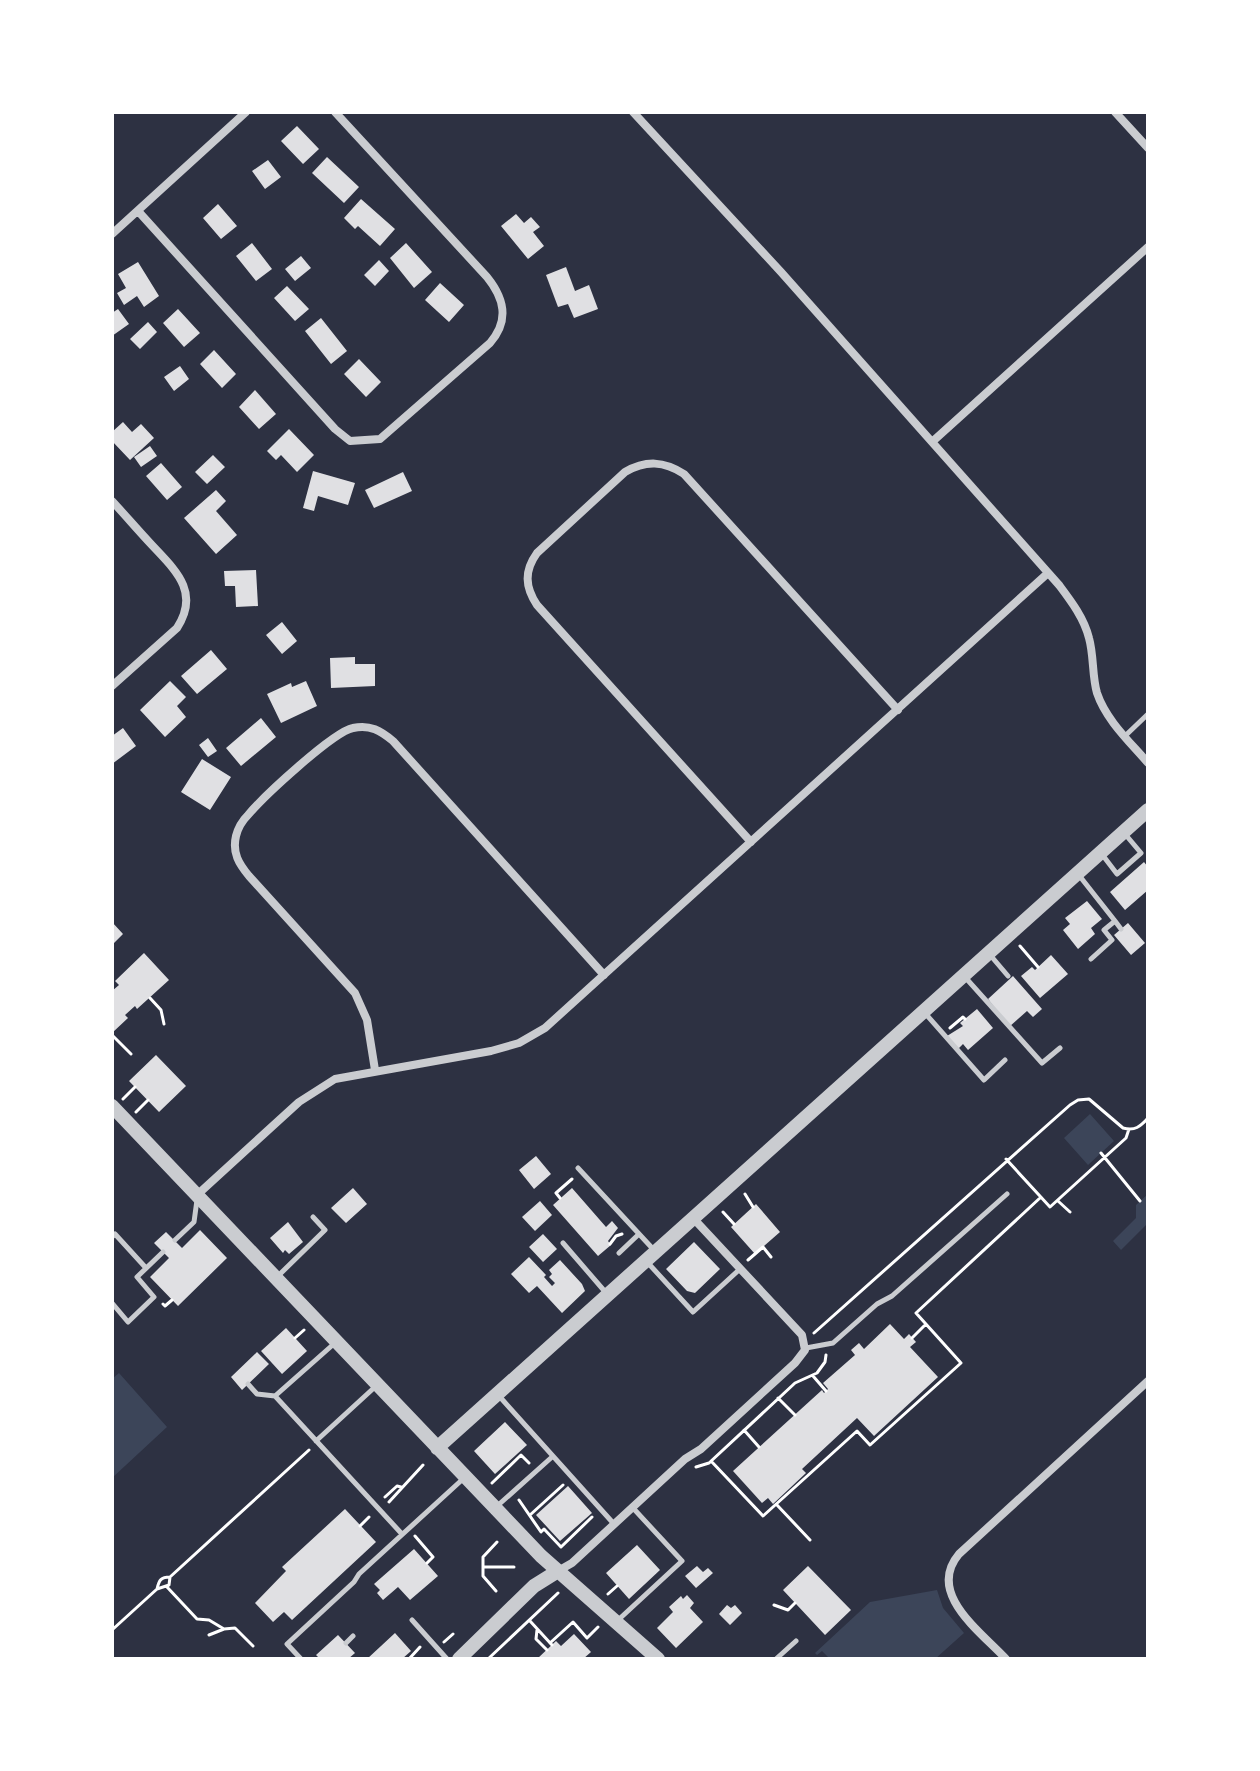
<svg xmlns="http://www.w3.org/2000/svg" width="1260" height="1771" font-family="Inter,sans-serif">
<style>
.green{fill:#3c4559}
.building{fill:#e0e0e3}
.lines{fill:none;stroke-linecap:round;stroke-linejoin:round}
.path{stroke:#fff;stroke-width:3}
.service{stroke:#caccd0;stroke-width:5}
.minor{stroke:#caccd0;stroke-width:8}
.tertiary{stroke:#caccd0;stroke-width:14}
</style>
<rect width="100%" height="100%" fill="#2d3142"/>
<!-- green -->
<path class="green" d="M1090,1114L1114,1141L1088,1165L1064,1138Z
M1148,1194L1147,1224L1121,1250L1113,1241L1136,1218V1205Z
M119,1373L167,1427L112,1478V1379Z
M937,1590L943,1608L964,1633L935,1659H830L822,1651L817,1655L815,1653L870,1602Z"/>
<!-- building -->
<path class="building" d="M297,126L319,149L303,164L281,141Z
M327,157L359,187L344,203L312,173Z
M268,160L281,177L265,189L252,171Z
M361,199L395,229L380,246L358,226L355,229L344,218Z
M218,204L237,226L221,239L203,218Z
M516,214L524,223L531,217L540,227L533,232L544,246L528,259L501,226Z
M252,243L272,269L256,281L236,256Z
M406,243L432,272L414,288L390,258Z
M301,256L311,268L295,281L285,269Z
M379,260L389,271L375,286L364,275Z
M138,262L159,296L144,307L137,296L124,305L117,293L126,288L118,274Z
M566,267L575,291L589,285L598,309L574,318L568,304L558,307L546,275Z
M440,283L464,305L449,322L425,300Z
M287,286L309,309L295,321L274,298Z
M118,309L129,324L112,336V313Z
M178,309L200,333L184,347L163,323Z
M321,318L347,351L331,364L305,331Z
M148,322L157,332L140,349L130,339Z
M214,350L236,374L222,388L200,364Z
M359,359L381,382L366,397L344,374Z
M180,366L189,379L174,391L164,377Z
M255,390L276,414L259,429L239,407Z
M123,422L132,432L141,424L154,438L130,460L112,441V432Z
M289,429L314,455L297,472L281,455L276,460L267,451Z
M150,446L157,456L141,467L134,457Z
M213,455L225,467L207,484L195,472Z
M161,463L182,487L167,500L146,476Z
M313,471L355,483L348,505L318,496L314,511L303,508Z
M403,472L412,491L374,508L365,490Z
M216,490L226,501L216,511L237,535L216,554L184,518Z
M256,570L258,606L236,607L235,586H225L224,571Z
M282,622L297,641L282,654L266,635Z
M211,650L227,669L197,694L181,676Z
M355,657V664H375V686L331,688L330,658Z
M170,681L186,697L177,706L186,717L165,737L140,710Z
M306,681L317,706L281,723L267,694L291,683L292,687Z
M261,718L276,737L241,766L226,748Z
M123,728L136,746L112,764V736Z
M208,738L217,751L208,757L199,745Z
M202,759L231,777L210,810L181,792Z
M1144,862L1148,867V890L1125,910L1110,892Z
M1087,901L1102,919L1091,928L1095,934L1078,949L1063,930L1070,924L1065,918Z
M112,922L123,934L112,945Z
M1128,923L1145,943L1131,955L1114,935Z
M144,953L169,980L137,1009L135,1006L125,1015L128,1018L112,1033V991L119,985L115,981Z
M1051,955L1068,974L1040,998L1021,976L1032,967L1035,970Z
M1013,976L1042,1009L1033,1017L1027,1011L1009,1027L988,999Z
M977,1009L993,1028L968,1050L963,1044L958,1049L947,1036L963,1026L960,1023Z
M156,1055L186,1086L159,1112L129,1081Z
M536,1156L551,1174L534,1189L519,1170Z
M353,1188L367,1204L346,1223L331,1208Z
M572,1188L606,1227L612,1221L618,1228L608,1241L611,1245L598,1256L553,1205Z
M540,1201L552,1215L535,1231L522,1217Z
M756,1204L780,1232L755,1254L731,1227Z
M288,1222L303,1242L289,1254L285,1250L283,1253L270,1238Z
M200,1230L227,1258L178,1306L150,1277L169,1258L154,1243L166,1232L182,1248Z
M543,1234L557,1249L543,1262L529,1247Z
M694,1242L720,1269L695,1293L687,1291L666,1269Z
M529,1257L546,1275L544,1277L552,1286L555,1283L549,1277L552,1274L549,1270L560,1260L582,1284L585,1291L562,1313L537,1286L529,1293L511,1274Z
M890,1324L904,1339L909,1334L916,1342L910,1347L938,1377L874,1436L857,1418L802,1469L806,1473L773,1504L768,1498L762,1503L733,1471L822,1390L824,1393L828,1389L823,1383L855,1355L851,1350L859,1343L864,1349Z
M286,1328L307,1351L282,1374L261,1351Z
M257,1352L269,1364L242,1390L231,1377Z
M505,1422L527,1445L495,1474L474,1451Z
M568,1486L592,1513L560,1541L536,1515Z
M345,1509L376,1542L292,1620L284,1612L273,1622L255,1603L286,1571L282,1567Z
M637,1545L660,1570L629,1599L606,1573Z
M414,1549L438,1576L410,1600L398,1587L383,1600L377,1593L380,1590L374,1584Z
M697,1566L703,1572L708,1568L713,1573L696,1588L685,1576Z
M808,1566L851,1610L825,1635L783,1590Z
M687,1595L694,1603L690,1608L703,1622L676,1648L657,1628L673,1612L669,1607L681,1596L683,1599Z
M727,1605L731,1608L735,1605L742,1613L730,1625L719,1614Z
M395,1633L411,1651L402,1659H367Z
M574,1634L591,1652L583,1659H537L556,1641L561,1646Z
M338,1635L355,1653L348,1659H320L316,1655Z"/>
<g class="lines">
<!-- path -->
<path class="path" d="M1020,946L1038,967
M150,998L161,1010L164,1024
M950,1028L963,1017L965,1019
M112,1035L131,1054
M123,1099L135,1087
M136,1112L148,1100
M1101,1153L1140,1201
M1006,1159L1050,1207L1126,1138L1129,1129
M745,1194L753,1207
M560,1198L556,1193L572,1179
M1058,1201L1070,1212
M723,1212L734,1224
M610,1244L616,1236L622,1234
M748,1260L763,1247L771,1257
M163,1304L165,1306L172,1300
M814,1333L1070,1105L1078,1100L1089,1099L1123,1128C1135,1131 1140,1127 1148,1118
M295,1338L304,1330
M912,1338L926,1324
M813,1376L826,1391
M778,1398L795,1415
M744,1430L759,1447
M711,1461L763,1516L857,1431L870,1445L961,1363L916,1313L1041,1197
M696,1467L709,1463L795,1383L817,1373L825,1362L826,1355
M492,1483L521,1455L529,1463
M385,1497L397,1486L401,1487
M519,1500L541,1532
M389,1502L423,1465
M777,1505L810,1540
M530,1515L563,1485
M360,1526L369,1517
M542,1531L544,1529L561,1547L592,1517
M415,1536L433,1557L427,1563
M483,1567H514
M170,1577L309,1450
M167,1587L197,1619L209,1620L224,1629L235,1628L253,1646
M496,1591L483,1576V1557L497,1542
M608,1594L617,1586
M774,1605L788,1610L795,1603
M530,1621L552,1645
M112,1630L157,1589C159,1580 161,1577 170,1577L169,1585L157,1589
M537,1630L536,1639L547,1650
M209,1635L224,1629
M444,1642L453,1634
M550,1643L573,1622L587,1638L598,1627
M409,1659L420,1647
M488,1659L558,1593"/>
<!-- service -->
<path class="service" d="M1125,736L1148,714
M1101,853L1117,874L1141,853L1125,834
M1078,874L1115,921L1104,930L1112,940L1091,959
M1115,921L1121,929
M991,956L1008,976
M964,976L1042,1063L1060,1048
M924,1012L984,1080L1005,1060
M578,1168L653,1249
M112,1237L115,1234L146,1268
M175,1240L194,1222L197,1200
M563,1243L607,1294
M619,1253L639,1234
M648,1263L693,1312L740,1269
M279,1275L325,1230L313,1217
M112,1303L128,1322L154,1297L137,1277L163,1252
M336,1342L275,1396L401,1533
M806,1348L833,1343L877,1304L892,1296L1007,1194
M248,1384L257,1394L275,1396
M500,1397L614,1524
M316,1441L376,1386
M496,1507L552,1457
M412,1620L447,1659
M616,1622L682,1561L633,1508
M346,1643L353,1636
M301,1659L287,1644L354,1582L359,1574L464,1478
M776,1659L796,1641"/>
<!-- minor -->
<path class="minor" d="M633,112L781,272L1059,585C1071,601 1084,618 1089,638C1094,656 1092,676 1097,693C1106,720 1130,742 1148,763
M1115,112L1148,148
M138,211L335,429L350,441L380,439L490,343C510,320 504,298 487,277L335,112
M112,234L246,112
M932,442L1148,247
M112,501C125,515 137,529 150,543C174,569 201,591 177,628L112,686
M751,842L537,605C525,587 524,571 537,553L625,472C646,460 664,461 684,474L898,710
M375,1070L367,1020L355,993L249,876C239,864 232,853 236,836C238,828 242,821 248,815C264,796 333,732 353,728C370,724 381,731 393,741L604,975
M197,1195L299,1102L335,1079L491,1051L519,1043L545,1028L1048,573
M558,1571L572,1563L685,1459L701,1449L795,1363L805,1350L802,1335L693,1218
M1006,1659C980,1631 926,1593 959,1554L1148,1381"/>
<!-- tertiary -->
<path class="tertiary" d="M112,1106L541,1556L658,1659
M437,1448L1148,810
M459,1659L534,1586L558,1571"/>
</g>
<!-- border -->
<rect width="1260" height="1771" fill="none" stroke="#ffffff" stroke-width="228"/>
</svg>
